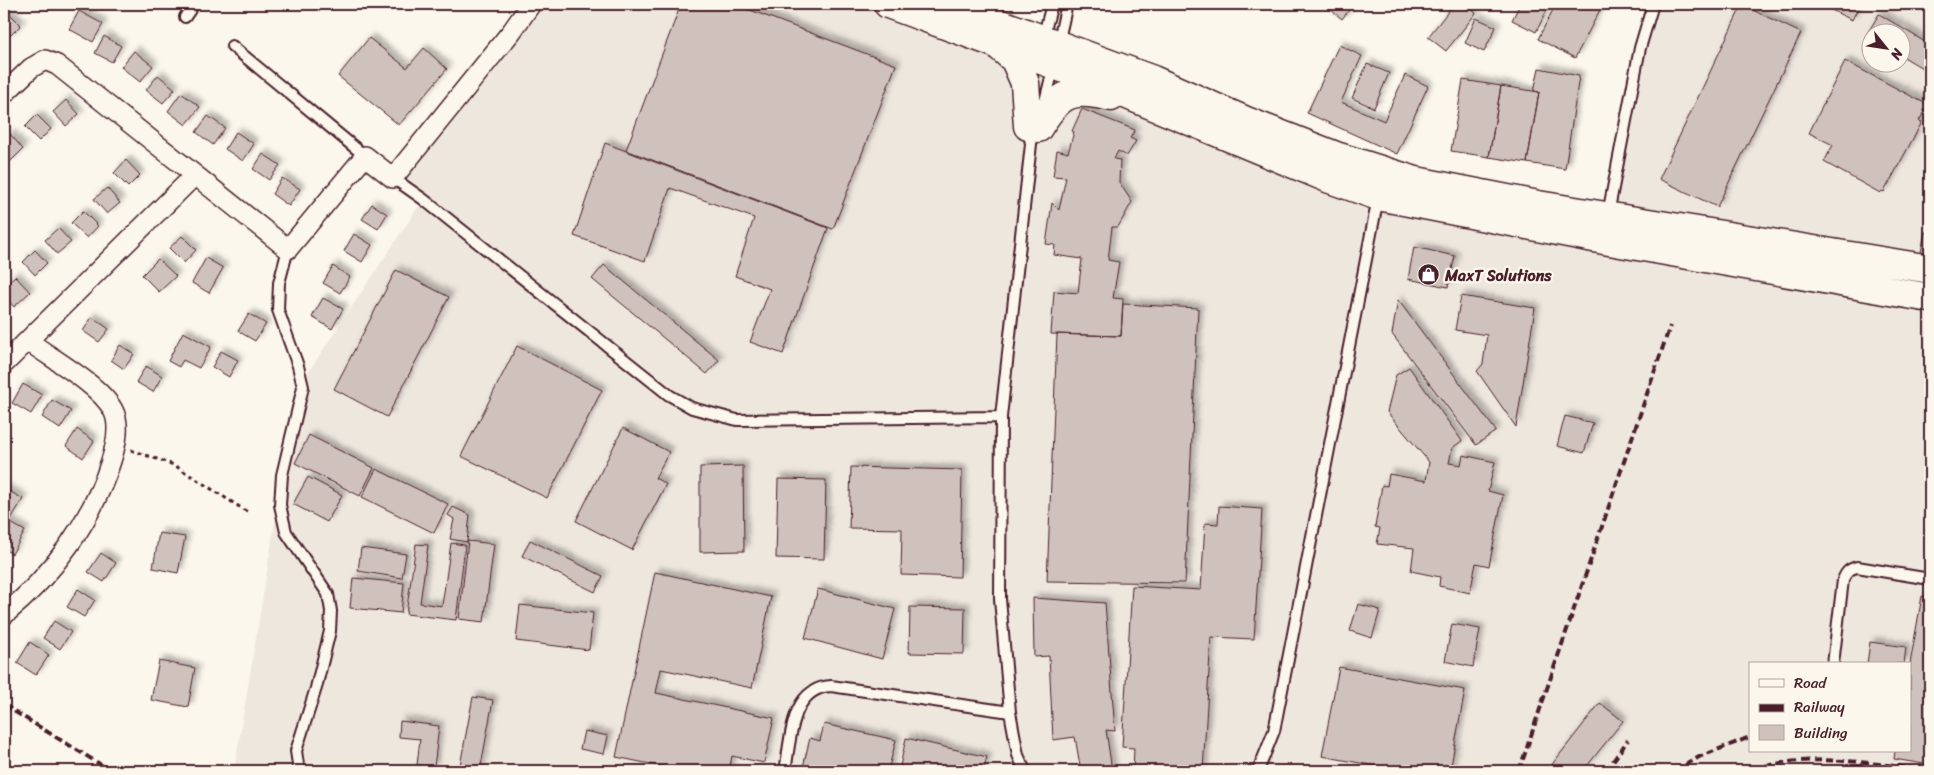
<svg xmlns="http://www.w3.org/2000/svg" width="1934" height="775" font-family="Sriracha,sans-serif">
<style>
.built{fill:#eee7de;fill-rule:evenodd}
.building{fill:#cfc2bc;stroke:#4a1f2b;filter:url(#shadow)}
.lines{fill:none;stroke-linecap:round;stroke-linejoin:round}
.lane-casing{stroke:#4a1f2b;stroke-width:14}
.street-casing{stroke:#4a1f2b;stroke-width:22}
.primary-casing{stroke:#4a1f2b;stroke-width:31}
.path{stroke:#4a1f2b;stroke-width:3;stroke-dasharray:4 4;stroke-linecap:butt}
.lane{stroke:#fbf7ec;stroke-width:10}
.street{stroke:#fbf7ec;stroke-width:19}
.primary{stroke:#fbf7ec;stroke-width:28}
.rail{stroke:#4a1f2b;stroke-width:4;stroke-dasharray:8 4;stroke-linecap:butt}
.labels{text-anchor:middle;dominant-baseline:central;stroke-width:4.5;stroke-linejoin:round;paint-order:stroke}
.poi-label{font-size:16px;font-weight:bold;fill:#4a1f2b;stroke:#fbf7ec;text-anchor:start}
</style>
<defs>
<filter id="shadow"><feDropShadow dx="4.5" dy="-4.5" stdDeviation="2.5" flood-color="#0004"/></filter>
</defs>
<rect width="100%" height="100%" fill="#fbf7ec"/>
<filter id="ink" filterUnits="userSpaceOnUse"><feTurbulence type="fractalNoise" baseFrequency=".02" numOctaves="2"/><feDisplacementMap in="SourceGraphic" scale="10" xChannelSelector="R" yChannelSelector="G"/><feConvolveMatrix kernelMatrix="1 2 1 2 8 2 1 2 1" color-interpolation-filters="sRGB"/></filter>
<g filter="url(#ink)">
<!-- built -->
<path class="built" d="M531,4H888L1604,240L1653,4H1930V771H234L297,389L423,200L393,178ZM1872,32H1902V62H1872ZM1750,664H1910V751H1750Z"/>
<!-- building -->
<path class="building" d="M681,4H734L896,65L833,229L626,150Z
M1330,4H1354L1342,19L1327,7Z
M1454,4H1464L1476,13L1446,51L1428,37Z
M1520,4H1550L1536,32L1512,20Z
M1556,4H1603L1575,58L1538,39Z
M1819,4H1860L1852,20Z
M1742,5L1801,33L1717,207L1659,179Z
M79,11L103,24L93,42L69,29Z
M8,12L21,25L9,37L4,31V17Z
M1879,14L1930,45L1929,72L1902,56V32H1872V37L1867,34Z
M1476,18L1496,27L1484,52L1465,43Z
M104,36L121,46L112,62L95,53Z
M369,38L407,68L424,48L447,69L399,125L338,76Z
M1339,45L1362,56L1341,102L1384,121L1405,75L1428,86L1397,154L1307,113Z
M134,51L153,66L140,82L121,67Z
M1845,61L1928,105L1919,121L1922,122L1884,192L1882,191L1880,193L1824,162L1833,145L1809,133Z
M1367,64L1389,73L1374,108L1352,98Z
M1539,68L1579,76L1565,169L1527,163L1539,92L1534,91Z
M158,75L175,89L163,103L146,90Z
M1463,80L1501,86L1489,157L1451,151Z
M1501,86L1539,92L1527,163L1489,157Z
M181,93L200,107L186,125L168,111Z
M66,100L79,114L66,126L53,112Z
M1082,109L1135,130L1130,138L1136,141L1127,156L1118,151L1114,159L1120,160L1119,182L1132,202L1118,227H1112L1108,260L1119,262L1113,298L1123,299L1121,336L1051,334L1054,291L1078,293L1082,259L1054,255L1055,245L1046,244L1052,203L1059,210L1066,177L1053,176L1057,150L1068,153L1074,132L1072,131Z
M37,115L51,129L39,141L25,127Z
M208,116L225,128L213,145L196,132Z
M236,132L254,144L243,161L225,149Z
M10,134L23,149L9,163L4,157V140Z
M605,143L828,228L783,354L750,342L770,289L735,276L754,218L670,188L645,261L574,236Z
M263,154L280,165L269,180L253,169Z
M126,160L140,175L128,187L114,173Z
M282,178L300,189L289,206L272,194Z
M107,188L120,203L107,214L94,199Z
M372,204L387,214L378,229L362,219Z
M83,211L98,226L87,238L71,223Z
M58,228L71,242L57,254L45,240Z
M1925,232L1930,233V254L1921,252Z
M354,234L372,245L362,262L344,251Z
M182,236L196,250L184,263L169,248Z
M1414,247L1455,256L1448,287L1408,279Z
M35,250L47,263L35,275L23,262Z
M206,258L223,268L209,293L192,283Z
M158,259L176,276L159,292L142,275Z
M604,265L719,360L707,374L592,279Z
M333,266L350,277L340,293L323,283Z
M396,270L449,297L387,417L334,389Z
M15,276L30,292L14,307L4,296V286Z
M1461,296L1535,308L1516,427L1477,371L1483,364L1487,335L1455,330Z
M323,298L343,309L332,329L312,317Z
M1398,300L1496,431L1476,445L1392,334Z
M1123,304L1198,308L1185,583L1047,581L1057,334L1121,336Z
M249,314L266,324L255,341L238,331Z
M92,317L109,329L99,342L83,331Z
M183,332L211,347L199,368L183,360L179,367L168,361Z
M120,345L134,354L124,369L111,360Z
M517,346L602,390L547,498L461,456Z
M221,351L238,360L229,377L212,367Z
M146,366L162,376L153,392L136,382Z
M1409,367L1462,441L1452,448L1449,463L1461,465L1463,455L1495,462L1488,491L1503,495L1489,566L1476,563L1470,593L1439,586L1440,577L1411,571L1414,548L1377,544L1380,528L1375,527L1382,485L1387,486L1389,474L1426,481L1429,462L1387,412L1396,375Z
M23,384L42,395L31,414L12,403Z
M52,400L71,411L60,429L42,417Z
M1565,416L1593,423L1584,453L1557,446Z
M623,428L669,452L655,478L666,484L632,550L576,521Z
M77,429L94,441L83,458L66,446Z
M309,435L374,468L360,496L295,463Z
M743,466L744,551L700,552V467Z
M851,467L962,470L960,577L901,575L902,529L849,528Z
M376,469L448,504L434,533L362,497Z
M308,477L342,495L327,522L293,504Z
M778,479L826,480L824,559L776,558Z
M4,488L23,499L9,522L25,531L12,554L4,549Z
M1219,506L1262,509L1254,639L1211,637L1203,771H1133L1134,748L1122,747L1132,586L1201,590L1205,523L1218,524Z
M453,507L470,515L467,542L450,539L454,519L448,515Z
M159,533L185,537L178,573L153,568Z
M530,540L603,576L595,592L522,556Z
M468,541L494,544L484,622L459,619Z
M451,543L465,545L456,620L406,614L416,544L428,545L420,603L442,606Z
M361,548L406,554L402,578L358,571Z
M101,553L116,563L104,582L88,572Z
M655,572L771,597L752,688L661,669L656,693L774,718L764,763L732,756L729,771H684L616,757Z
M353,578L404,583L401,613L350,608Z
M78,589L95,600L84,617L67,607Z
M818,589L895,609L882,659L805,638Z
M1922,596L1930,598V765L1894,759L1895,751H1910V664Z
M1033,598L1105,603L1115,731L1106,730L1112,771H1081L1075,737L1053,740L1049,656L1034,657Z
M1358,604L1380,610L1372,638L1350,631Z
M520,605L593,613L589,650L516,641Z
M910,607L965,608L964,654L909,653Z
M54,621L71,632L60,649L43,638Z
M1452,624L1480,629L1473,667L1445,661Z
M30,642L49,655L36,675L17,663Z
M1870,642L1906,647L1904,664H1867Z
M159,661L195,668L188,707L151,700Z
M1339,667L1465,690L1450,771H1391L1392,769L1322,756Z
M473,697L493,700L480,771H459Z
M1600,703L1623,721L1583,771H1555L1550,767Z
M400,721L439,726L434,767L417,765L420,739L399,737Z
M824,724L896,740L888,771H802L810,738L820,741Z
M584,731L608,736L604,754L580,749Z
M906,738L987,757L983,771H899Z"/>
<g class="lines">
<defs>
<path id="lane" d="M185,17L194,4
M1043,38L1052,4
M1058,44L1067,4
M232,46L365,156
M1044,105L1054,66
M393,178L423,199L669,395L692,408L737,420L1001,417
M1608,214L1640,48L1653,4
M288,249L279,283L278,310L298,366L303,387L282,475L280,505L286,532L328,594L331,611L330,631L316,688L296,751L299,771
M1833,664L1843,580C1846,572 1849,569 1857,567L1930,579
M785,771C791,740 790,688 831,686L1010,712
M1025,771L1018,755L1010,712L1000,599L1001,417L1031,144L1028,127
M1258,771L1274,731L1378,198"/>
<path id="street" d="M4,94L31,68L45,60L57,65L288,249L365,156L393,178L512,31L531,4
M4,364L194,176
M4,615C52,576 92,521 111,461C116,445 121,425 113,410C100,385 51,358 28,341"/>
<path id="primary" d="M888,4L1055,65L1330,179L1378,196L1604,240L1930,298
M947,4L1153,80L1246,121L1336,156L1416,181L1538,205L1930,269
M998,45L1015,60L1025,83L1028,126
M1038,128C1060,93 1070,87 1111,97"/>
</defs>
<!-- lane casing -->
<use href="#lane" class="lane-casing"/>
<!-- street casing -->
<use href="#street" class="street-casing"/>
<!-- primary casing -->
<use href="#primary" class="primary-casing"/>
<!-- path -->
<path class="path" d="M131,450L174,465L249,513"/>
<!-- lane -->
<use href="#lane" class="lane"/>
<!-- street -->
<use href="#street" class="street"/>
<!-- primary -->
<use href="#primary" class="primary"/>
<!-- rail -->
<path class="rail" d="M4,705L111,771
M1519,771L1670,326
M1606,771L1628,740
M1675,771L1699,757L1750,737
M1742,771C1757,768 1773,764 1788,762C1835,757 1883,764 1929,771"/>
</g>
</g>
<!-- icons -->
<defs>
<symbol id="shop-disc" viewBox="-11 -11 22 22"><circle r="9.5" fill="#4a1f2b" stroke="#fbf7ec"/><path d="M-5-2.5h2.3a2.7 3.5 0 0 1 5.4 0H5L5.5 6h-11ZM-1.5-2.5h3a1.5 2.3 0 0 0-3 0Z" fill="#fff"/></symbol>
</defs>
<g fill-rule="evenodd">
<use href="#shop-disc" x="1416" y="262" width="25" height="25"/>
</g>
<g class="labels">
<!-- poi labels -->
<g class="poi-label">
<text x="1445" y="275">MaxT Solutions</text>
</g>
</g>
<!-- margin -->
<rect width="1934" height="775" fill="none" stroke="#fbf7ec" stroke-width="20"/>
<rect x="10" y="10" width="1914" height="755" fill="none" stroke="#4a1f2b" stroke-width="2" filter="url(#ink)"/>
<!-- legend -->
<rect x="1749" y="662" width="162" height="90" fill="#fbf7ec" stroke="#b4a19f"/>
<rect x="1759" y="679" width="25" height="8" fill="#fbf7ec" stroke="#b4a19f"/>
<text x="1794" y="688" font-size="15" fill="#4a1f2b">Road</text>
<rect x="1759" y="704" width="25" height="8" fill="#4a1f2b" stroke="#b4a19f"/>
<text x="1794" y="712" font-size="15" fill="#4a1f2b">Railway</text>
<rect x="1759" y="725" width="25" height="15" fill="#cfc2bc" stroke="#b4a19f"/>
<text x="1794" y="738" font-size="15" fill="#4a1f2b">Building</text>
<!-- north arrow -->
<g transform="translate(1886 48) rotate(120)"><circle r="24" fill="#fbf7ec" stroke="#b4a19f"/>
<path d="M0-4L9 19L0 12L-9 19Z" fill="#4a1f2b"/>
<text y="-8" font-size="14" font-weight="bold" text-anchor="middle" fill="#4a1f2b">N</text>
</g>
</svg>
